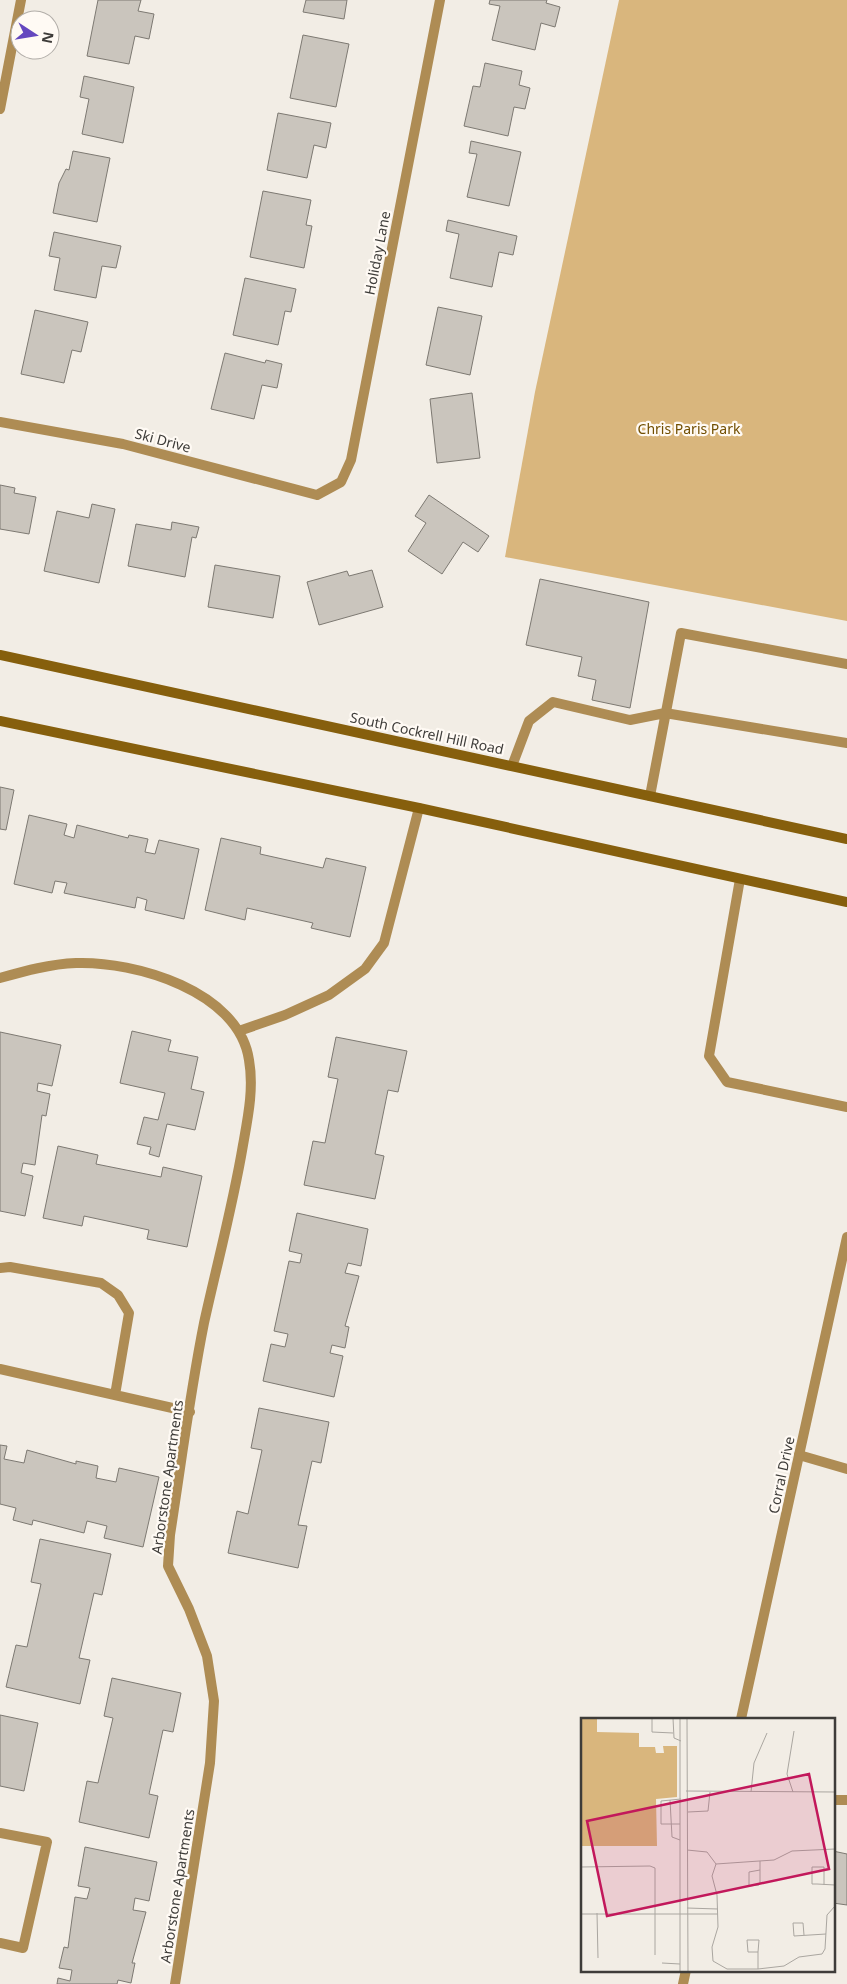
<svg xmlns="http://www.w3.org/2000/svg" width="847" height="1984" font-family="'Noto Sans',sans-serif">
<style>
.green{fill:#d9b67d}
.building{fill:#cac5bd;stroke:#7d7972}
.lines{fill:none;stroke-linecap:round;stroke-linejoin:round}
.service{stroke:#ae8c54;stroke-width:10}
.minor{stroke:#ae8c54;stroke-width:10}
.secondary{stroke:#865f0d;stroke-width:10}
.labels{text-anchor:middle;dominant-baseline:central;stroke-width:4.5;stroke-linejoin:round;paint-order:stroke}
.street-label{font-size:14px;fill:#3e3c39;stroke:#fffaf4}
.park-label{font-size:14px;fill:#714e00;stroke:#fffaf4}
.inset-road{fill:none;stroke:#aaa6a0;stroke-width:1}
.view{fill:#c2185b;fill-opacity:0.15;stroke:#c2185b;stroke-width:2.5}
.inset-edge{fill:none;stroke:#3e3c39;stroke-width:2.5}
</style>
<rect width="100%" height="100%" fill="#f2ede5"/>
<!-- green -->
<path class="green" d="M619,0H847V621L505,557L535,392Z"/>
<!-- building -->
<path class="building" d="M98,0H141L138,11L154,14L149,39L135,36L129,64L87,56Z
M306,0H347L344,19L303,12Z
M490,0H547L546,3L560,7L555,27L541,23L535,50L492,40L500,6L489,4Z
M303,35L349,44L336,107L290,98Z
M485,63L522,71L519,85L530,88L525,109L514,107L508,136L464,126L473,86L480,87Z
M84,76L134,87L123,143L82,134L89,99L80,97Z
M278,113L331,123L326,148L314,145L307,178L267,170Z
M471,141L521,152L509,206L467,197L477,154L469,153Z
M73,151L110,158L97,222L53,213L59,183L66,169L69,170Z
M263,191L311,200L306,225L312,226L304,268L250,257Z
M448,220L517,236L513,255L499,252L492,287L450,278L459,234L446,231Z
M54,232L121,246L116,268L102,266L96,298L54,290L60,258L49,256Z
M245,278L296,289L291,312L285,311L278,345L233,335Z
M438,307L482,316L470,375L426,365Z
M35,310L88,322L81,352L72,350L64,383L21,374Z
M225,353L265,363L266,360L282,364L277,388L262,385L254,419L211,409Z
M472,393L480,458L437,463L430,399Z
M0,485L15,488L14,493L36,497L29,534L0,529Z
M429,495L489,536L478,552L463,542L442,574L408,551L426,523L415,516Z
M92,504L115,509L99,583L44,571L57,511L89,518Z
M172,522L199,527L196,538L192,537L185,577L128,566L136,524L171,530Z
M215,565L280,576L273,618L208,607Z
M372,570L383,607L319,625L307,582L347,571L349,576Z
M540,579L649,602L630,708L592,700L596,680L578,676L582,657L526,645Z
M0,787L14,790L6,830L0,829Z
M29,815L67,824L64,835L74,838L77,825L128,838L129,835L148,839L145,852L155,854L159,840L199,849L184,919L145,910L147,900L137,897L135,908L64,893L67,883L55,881L52,893L14,884Z
M221,838L261,847L260,854L323,868L326,858L366,867L350,937L311,928L313,923L247,908L245,920L205,910Z
M132,1031L171,1040L168,1051L198,1057L191,1089L204,1092L195,1130L167,1124L159,1157L149,1154L151,1147L137,1144L144,1117L158,1120L165,1093L120,1083Z
M0,1032L61,1045L52,1086L38,1083L37,1091L50,1094L46,1116L42,1115L35,1165L23,1163L21,1173L33,1176L25,1216L0,1211Z
M336,1037L407,1051L398,1092L388,1090L375,1154L384,1156L375,1199L304,1185L313,1141L325,1143L338,1079L328,1077Z
M58,1146L98,1155L96,1164L161,1177L163,1167L202,1176L187,1247L147,1239L149,1230L84,1216L82,1226L43,1218Z
M297,1213L368,1229L361,1266L348,1263L345,1273L359,1276L345,1326L349,1327L345,1348L332,1345L330,1353L343,1356L334,1397L263,1381L271,1344L285,1347L288,1334L274,1331L289,1261L300,1263L302,1254L289,1251Z
M259,1408L329,1422L321,1463L312,1461L298,1525L307,1526L298,1568L228,1553L237,1511L248,1514L262,1450L251,1448Z
M0,1445L7,1446L4,1459L24,1463L27,1450L76,1464V1461L98,1466L96,1478L116,1482L119,1468L159,1477L143,1547L104,1538L107,1526L87,1521L84,1533L33,1520L32,1525L13,1520L16,1508L0,1504Z
M40,1539L111,1554L102,1595L94,1593L79,1658L90,1660L80,1704L6,1687L16,1645L27,1647L41,1584L31,1582Z
M112,1678L181,1693L173,1732L163,1730L149,1794L158,1796L149,1838L79,1822L87,1781L98,1783L113,1718L104,1716Z
M0,1715L38,1723L24,1791L0,1786Z
M85,1847L157,1862L149,1901L135,1898L133,1910L146,1912L132,1963H135L131,1983L118,1980L117,1984H57L58,1978L70,1981L72,1970L59,1968L64,1947L68,1948L75,1897L87,1899L90,1888L78,1886Z
M833,1851L847,1854V1905L833,1903Z"/>
<g class="lines">
<!-- service -->
<path class="service" d="M512,766L529,721L553,702L630,720L665,713L847,743
M650,796L681,633L847,664
M740,879L709,1056L727,1082L847,1107
M799,1455L847,1469
M833,1800H847
M0,1833L47,1842L23,1948L0,1943"/>
<!-- minor -->
<path class="minor" d="M0,109L21,0
M0,422L123,444L317,495L341,482L351,460L440,0
M0,978C25,971 50,964 76,963C135,961 239,991 249,1060C254,1088 248,1117 243,1145C233,1205 217,1264 204,1323C190,1393 181,1464 170,1535L168,1566L189,1609L207,1656L214,1701L210,1763L175,1984
M239,1031L285,1015L329,995L365,969L384,943L419,808
M0,1268L10,1267L101,1283L118,1295L129,1313L115,1395
M0,1369L190,1412
M741,1719L847,1237
M683,1984L686,1970"/>
<!-- secondary -->
<path class="secondary" d="M0,655L847,839
M0,721L419,808L847,902"/>
</g>
<g class="labels">
<!-- street labels -->
<g class="street-label">
<text transform="translate(377 253) rotate(-79)">Holiday Lane</text>
<text transform="translate(163 440) rotate(15)">Ski Drive</text>
<text transform="translate(427 733) rotate(12)">South Cockrell Hill Road</text>
<text transform="translate(781 1475) rotate(-78)">Corral Drive</text>
<text transform="translate(167 1477) rotate(-82)">Arborstone Apartments</text>
<text transform="translate(177 1886) rotate(-81)">Arborstone Apartments</text>
</g>
<!-- park labels -->
<g class="park-label">
<text x="689" y="428">Chris Paris Park</text>
</g>
</g>
<!-- overview -->
<g transform="translate(581 1718)">
<rect width="254" height="254" fill="#f2ede5"/>
<path d="M0,0H16V14L58,15V29H74L75,35H83L82,28H96V79L75,81L76,128H0Z" fill="#d9b67d"/>
<path class="inset-road" d="M71,0V14L92,15M92,0L93,20L100,23M106,0L107,253M105,73L254,74M170,74L173,45L186,15M212,74L206,56L213,13M89,82L91,119L99,122M107,94L127,93L129,74M99,106H80V83L100,81M254,131L211,133L193,142L135,146L131,158L136,177L137,209L131,229L132,243L146,251H177L203,248L218,239L241,236L244,231L246,197L254,188M106,132L126,134L135,146M0,149L69,148L74,150V237M179,152L168,154V168L178,167L179,165V143M243,167V149H231V166H236L254,167M106,190L137,191M16,195L17,240M0,196H137M223,217L222,205H212L213,218L245,216M81,245L99,246M177,251V234L178,222H166L167,234H177M99,253V0"/>
<path class="view" d="M228,56L248,151L26,198L6,103Z"/>
<rect width="254" height="254" class="inset-edge"/>
</g>
<!-- north arrow -->
<g transform="translate(35 35) rotate(102)"><circle r="24" fill="#fffaf4" stroke="#b2aea9"/>
<path d="M0-4L9 19L0 12L-9 19Z" fill="#6447bf"/>
<text y="-8" font-size="14" font-weight="bold" text-anchor="middle" fill="#3e3c39">N</text>
</g>
</svg>
